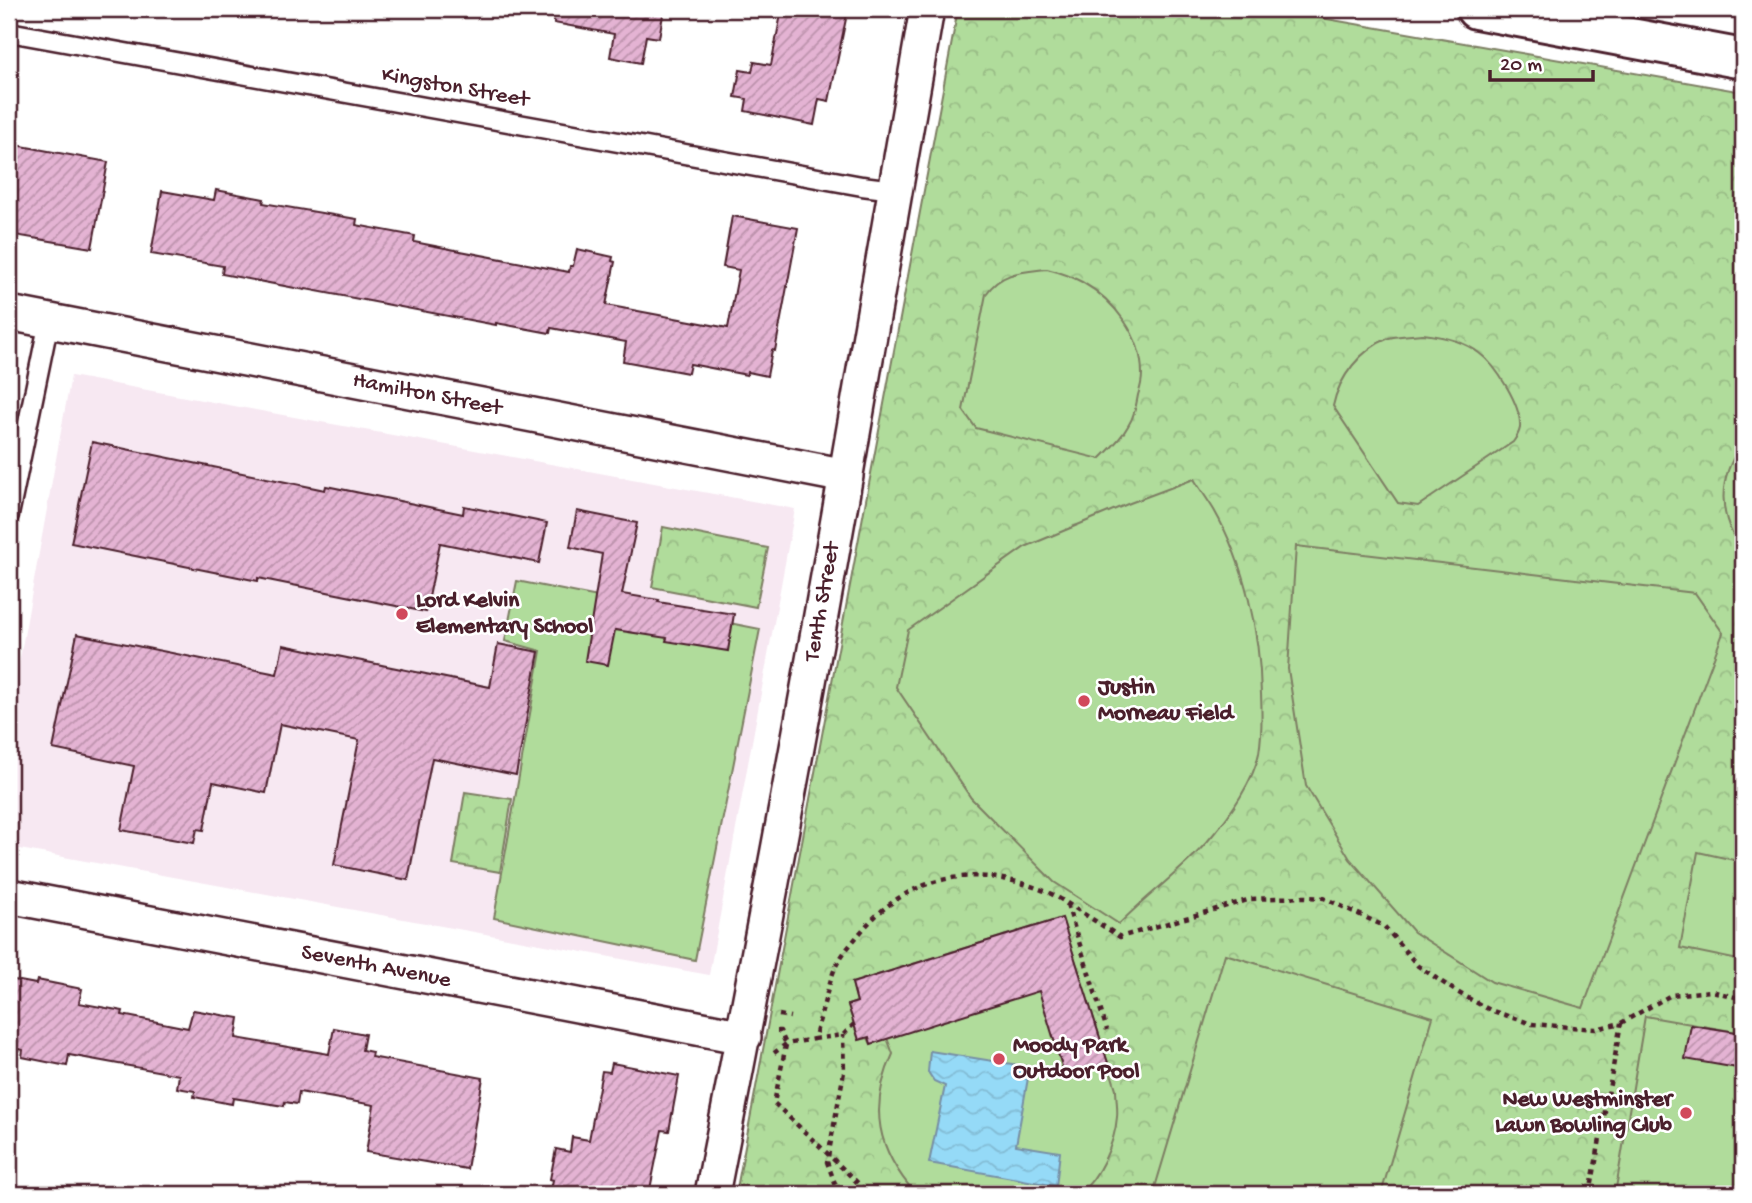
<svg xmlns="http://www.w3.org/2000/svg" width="1752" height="1203" font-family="'Gochi Hand',sans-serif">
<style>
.built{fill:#f7e8f2}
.forest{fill:url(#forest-crowns);stroke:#7d7e63;stroke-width:2}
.pitch{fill:#b0dc9b;stroke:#7d7e63;stroke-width:2}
.water{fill:url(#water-waves);stroke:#778fa5;stroke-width:2}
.building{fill:url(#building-hatch);stroke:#4a1f2b;stroke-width:2}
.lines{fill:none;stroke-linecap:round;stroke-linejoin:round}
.lane-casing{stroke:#4a1f2b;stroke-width:23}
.street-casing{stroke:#4a1f2b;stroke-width:38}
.secondary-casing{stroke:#4a1f2b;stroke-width:44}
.path{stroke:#4a1f2b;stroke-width:4.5;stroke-dasharray:5 5;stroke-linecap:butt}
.lane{stroke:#fff;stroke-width:18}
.street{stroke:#fff;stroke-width:33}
.secondary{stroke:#fff;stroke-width:38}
.poi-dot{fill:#d1495b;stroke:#fff;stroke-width:2.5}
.labels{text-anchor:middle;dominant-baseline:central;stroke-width:5;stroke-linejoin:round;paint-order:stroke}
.street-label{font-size:23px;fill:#4a1f2b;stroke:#fff}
.poi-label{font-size:23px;font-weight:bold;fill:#4a1f2b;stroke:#fff;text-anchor:start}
</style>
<defs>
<pattern id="forest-crowns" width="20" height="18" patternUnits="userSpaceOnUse" patternTransform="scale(1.75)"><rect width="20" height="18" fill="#b0dc9b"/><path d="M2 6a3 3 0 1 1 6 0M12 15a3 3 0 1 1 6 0" fill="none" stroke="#99bc86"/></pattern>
<pattern id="water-waves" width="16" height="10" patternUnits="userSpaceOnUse" patternTransform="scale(1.75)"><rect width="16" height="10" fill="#95daf7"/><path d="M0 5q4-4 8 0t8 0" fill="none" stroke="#82bbd4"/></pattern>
<pattern id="building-hatch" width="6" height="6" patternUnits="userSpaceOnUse" patternTransform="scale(1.75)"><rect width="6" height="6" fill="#e4b3d3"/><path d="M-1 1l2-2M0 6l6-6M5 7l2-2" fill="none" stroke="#bb91ab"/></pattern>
</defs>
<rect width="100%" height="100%" fill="#fff"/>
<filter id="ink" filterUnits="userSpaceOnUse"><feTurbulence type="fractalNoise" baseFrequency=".0143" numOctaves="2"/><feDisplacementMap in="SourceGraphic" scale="14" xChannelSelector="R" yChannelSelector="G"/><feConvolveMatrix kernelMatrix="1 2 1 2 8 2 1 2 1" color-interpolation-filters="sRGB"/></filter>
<g filter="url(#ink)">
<!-- built -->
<path class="built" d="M71,376L795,509L709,975L9,847V719Z"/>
<!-- forest -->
<path class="forest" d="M958,9H1270L1743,92V1194H736Z
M663,527L768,548L756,607L652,587Z
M465,792L512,799L500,872L453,864Z"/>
<!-- pitch -->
<path class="pitch" d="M1047,269C1059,272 1071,276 1082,282C1114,300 1142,336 1142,374C1142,381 1140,389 1138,395C1136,406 1134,417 1128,426C1121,439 1110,449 1100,459L976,428L963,410L986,294C1001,272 1022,272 1047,269Z
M1423,334C1441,336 1464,341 1479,353C1496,365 1522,406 1520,428C1519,433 1516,438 1513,442L1418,506L1398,503L1333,406C1339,377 1361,349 1389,338C1399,335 1412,335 1423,334Z
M1743,443V551C1717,516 1717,478 1743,443Z
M1194,479C1200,489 1208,500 1214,510C1245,564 1260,633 1261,694C1262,714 1262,734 1259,753C1254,780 1230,815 1212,836C1185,869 1149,893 1119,924L1054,882L971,798L896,687L908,630L1025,547L1130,503Z
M1296,546L1695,593L1723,633L1583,1008L1492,982L1414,932L1350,859L1306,786L1288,669Z
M517,581L760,629L695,960L494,918L541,651L505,641Z
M1698,852L1743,862V961L1680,948Z
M1062,918L1116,1089C1116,1098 1118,1108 1117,1117C1115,1143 1099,1178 1079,1194H916C877,1150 868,1108 893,1054L887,1038L871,1044L868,1038L859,1040L848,1005L857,1002L852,983Z
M1225,954L1433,1017L1381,1194H1153Z
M1645,1016L1743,1033V1194H1615Z"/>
<!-- water -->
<path class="water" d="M930,1051L1030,1067L1016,1145L1060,1152L1056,1186L929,1163L945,1086L934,1081L928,1072Z"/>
<!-- building -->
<path class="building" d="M555,9H664L659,38L646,36L641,63L610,57L614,34L554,23Z
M782,9H848L829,101L819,99L814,125L745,111L747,99L735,97L740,70L752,72L754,62L771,65Z
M16,145L108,162L92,248L9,234V184Z
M216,190L264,199L263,203L357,219L356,225L415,236L414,242L569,272L570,266H573L577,249L613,257L612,261L615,262L606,305L728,328L739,270L723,267L732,216L798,228L775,351L772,350L767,376L748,372L747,375L690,364L688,373L623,361L626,342L551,328L550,333L496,323V325L306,289L305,290L222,274L223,266L151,254L162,191L214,200Z
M92,442L325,490L326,486L463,514L464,506L547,523L539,563L440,543L426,612L258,578V581L71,543Z
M577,511L637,523L622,594L659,600L658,602L734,614L728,651L666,641L667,638L615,630L608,665L585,661L602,554L570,547Z
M77,634L277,674L283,645L490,687L498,644L539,652L516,775L432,758L408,880L334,865L359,740L280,724L266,793L213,782L204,830L197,829L194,843L121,830L134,766L53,749Z
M1062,918L1108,1063L1065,1076L1039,991L871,1044L869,1037L859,1040L848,1005L857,1002L852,983Z
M9,979L36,984L37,980L82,989L79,1003L123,1011L122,1015L188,1028L193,1010L239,1018L236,1038L329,1054L334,1028L365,1034L362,1050L372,1052L371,1057L483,1078L467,1169L366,1152L374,1105L299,1092L297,1104L285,1102L284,1106L233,1098L232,1104L194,1097L195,1091L177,1088L179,1075L69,1055L67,1066L22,1057L23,1050L9,1047Z
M1691,1025L1743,1033V1069L1685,1059Z
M612,1063L679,1076L669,1131L662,1130L649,1194H550L553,1180L550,1179L556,1149L570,1152L572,1137L589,1140L602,1071L610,1072Z"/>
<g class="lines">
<defs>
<path id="lane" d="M9,32L862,186L894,190
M9,515L49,321"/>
<path id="street" d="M9,313L846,476
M9,896L744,1037
M712,1194C759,955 804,715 846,474C873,319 899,164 927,9"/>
<path id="secondary" d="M1476,9L1743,59"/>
</defs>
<!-- lane casing -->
<use href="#lane" class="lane-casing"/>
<!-- street casing -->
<use href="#street" class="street-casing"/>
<!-- secondary casing -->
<use href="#secondary" class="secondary-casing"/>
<!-- path -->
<path class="path" d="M1067,904L1107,1030
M779,1015L790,1017
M777,1031H780L786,1044
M814,1039L843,1035L854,1024
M786,1045L774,1103L828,1154L869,1194
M774,1053L786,1044L814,1039C821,1018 827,988 835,968C841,955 851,944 860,933C909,873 977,863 1047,892C1057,896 1066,903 1075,908C1090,918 1105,927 1120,937L1251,899L1304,897L1324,898L1384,926L1418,966L1457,992L1490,1010L1532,1024L1596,1029L1621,1023L1671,995L1712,991L1743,999
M839,1194L827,1162L844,1072L843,1035
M1590,1194L1621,1023"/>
<!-- lane -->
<use href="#lane" class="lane"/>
<!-- street -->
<use href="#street" class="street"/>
<!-- secondary -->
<use href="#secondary" class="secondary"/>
</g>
</g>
<!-- markers -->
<g class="poi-dot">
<circle cx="402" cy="614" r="7"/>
<circle cx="1084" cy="701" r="7"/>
<circle cx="999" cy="1059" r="7"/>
<circle cx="1686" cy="1113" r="7"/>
</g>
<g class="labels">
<!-- street labels -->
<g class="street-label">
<text transform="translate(455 88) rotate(10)">Kingston Street</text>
<text transform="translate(427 395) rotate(11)">Hamilton Street</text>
<text transform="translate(823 602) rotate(-80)">Tenth Street</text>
<text transform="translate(376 967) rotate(11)">Seventh Avenue</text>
</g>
<!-- poi labels -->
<g class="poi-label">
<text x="416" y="601">Lord Kelvin<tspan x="416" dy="26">Elementary School</tspan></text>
<text x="1098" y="688">Justin<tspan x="1098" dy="26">Morneau Field</tspan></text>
<text x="1013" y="1046">Moody Park<tspan x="1013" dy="26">Outdoor Pool</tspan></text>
<text x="1672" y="1100" text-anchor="end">New Westminster<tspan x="1672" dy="26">Lawn Bowling Club</tspan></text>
</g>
</g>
<!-- margin -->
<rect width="1752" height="1203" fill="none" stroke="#fff" stroke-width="35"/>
<rect x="18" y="18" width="1717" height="1168" fill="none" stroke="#4a1f2b" stroke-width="2.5" filter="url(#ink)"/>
<!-- scale -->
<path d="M1490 70v10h103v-10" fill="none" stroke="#4a1f2b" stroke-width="3.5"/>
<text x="1500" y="70" font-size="21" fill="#4a1f2b" stroke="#ffffff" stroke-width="5" paint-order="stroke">20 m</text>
</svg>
